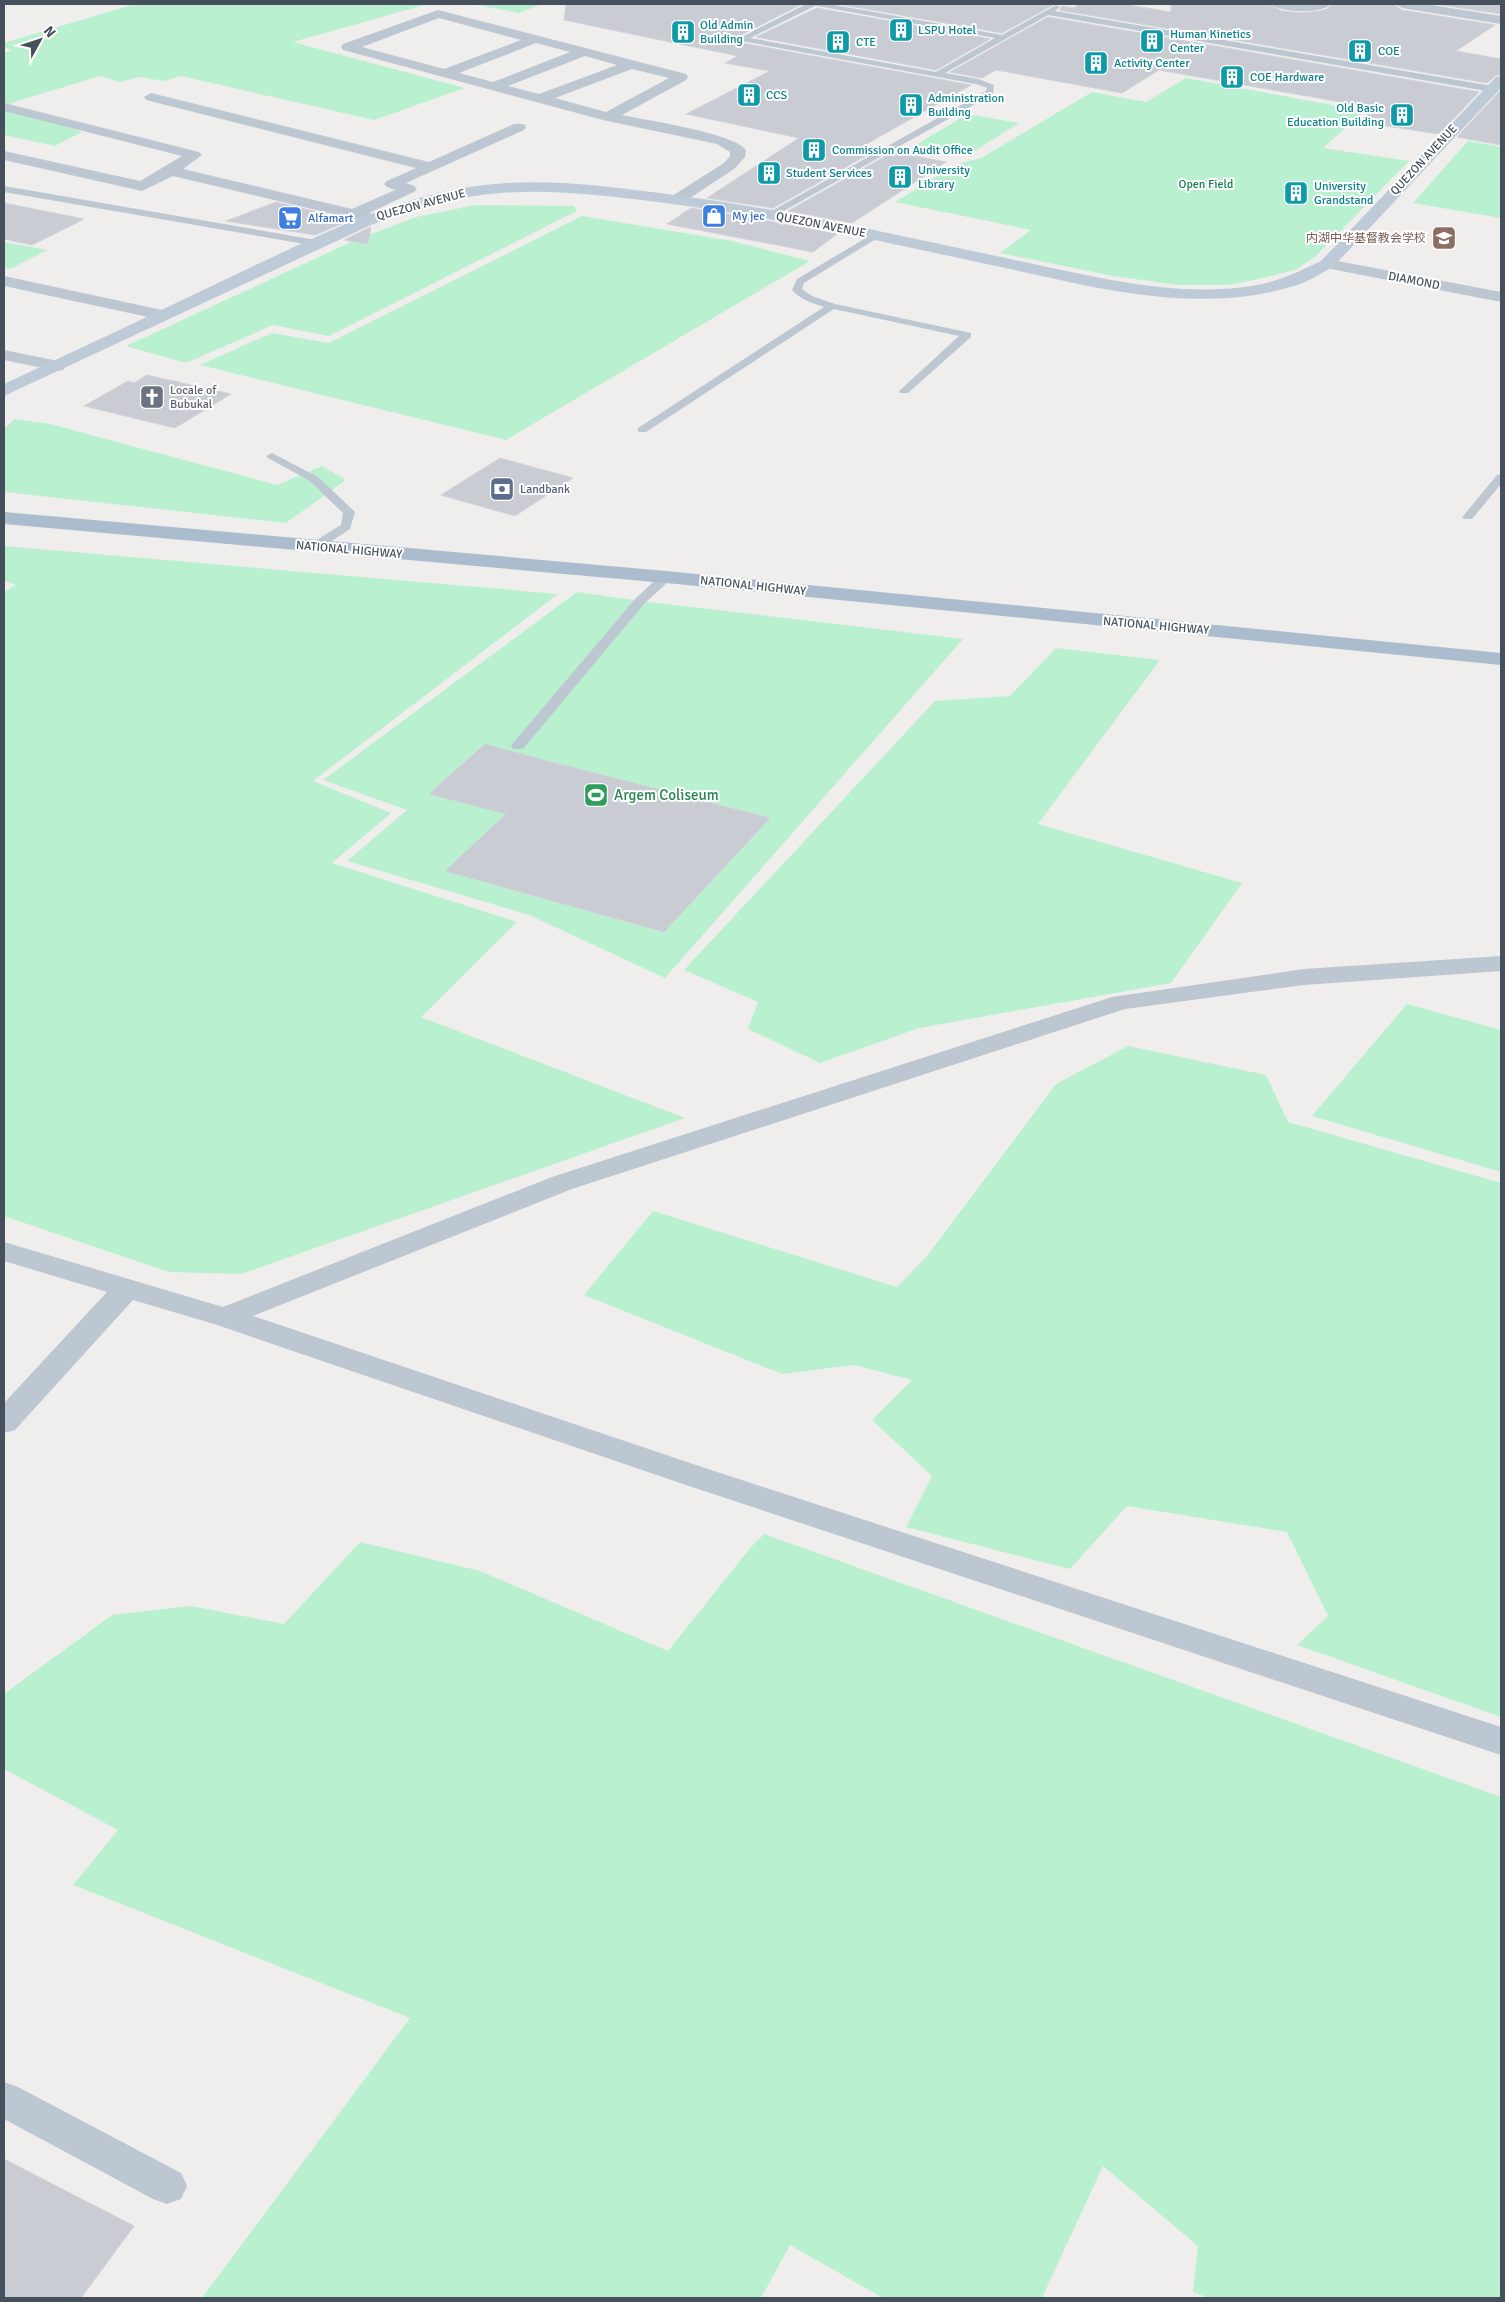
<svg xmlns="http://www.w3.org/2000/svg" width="1505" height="2302" font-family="Signika,'Noto Sans SC',sans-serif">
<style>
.green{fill:#b9f1d0}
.building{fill:#caccd3;stroke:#d1d3da}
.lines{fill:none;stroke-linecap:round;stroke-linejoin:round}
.service{fill:#bdc7d1;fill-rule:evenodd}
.minor{fill:#bdc7d1;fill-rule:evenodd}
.secondary{fill:#bfcad8;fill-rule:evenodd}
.primary{fill:#abbcce;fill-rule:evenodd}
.labels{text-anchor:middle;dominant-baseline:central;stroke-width:4;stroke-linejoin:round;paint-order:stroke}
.far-culture-label{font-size:12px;fill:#0d838f;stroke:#fff;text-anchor:start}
.far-street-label{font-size:12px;fill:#45505c;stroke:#fff}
.far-park-label{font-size:12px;fill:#12814d;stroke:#fff}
.far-shop-label{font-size:12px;fill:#366cbe;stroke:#fff;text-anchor:start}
.far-education-label{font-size:12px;fill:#785e54;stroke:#fff;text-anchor:end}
.far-worship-label{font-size:12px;fill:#5b616d;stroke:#fff;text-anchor:start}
.far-service-label{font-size:12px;fill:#4e5e75;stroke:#fff;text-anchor:start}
.leisure-label{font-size:15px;fill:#27864d;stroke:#fff;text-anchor:start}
</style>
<rect width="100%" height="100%" fill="#f0eded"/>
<!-- green -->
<path class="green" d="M135,4H428L293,42L465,88L374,120L181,76L164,81L139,77L120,82L100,76L8,104L82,132L55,146L4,135V53L12,50L4,47V43Z
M472,4H542L519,13Z
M1186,78L1365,111L1323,148L1409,161L1316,256L1295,270L1263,278L1228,285H1178L1113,276L1000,253L1031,230L895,202L957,164L981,158L1092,92L1146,102Z
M967,114L1019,123L968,155L916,145Z
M1468,141L1501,147V218L1413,203Z
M476,205L574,206L577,211L329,336L273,325L186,363L126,346L358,239L416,217Z
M582,216L732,241L810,261L506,440L200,365L272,333L329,343Z
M4,242L47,250L10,269L4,267Z
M14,419L50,424L277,485L322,466L346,480L286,523L4,492V429Z
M4,546L558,594L313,781L391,813L332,863L517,922L421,1017L685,1118L241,1274L169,1272L4,1216V592L16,585L4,581Z
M577,592L640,601L963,639L665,978L529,915L347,861L407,810L323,780Z
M1056,648L1160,660L1038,824L1242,883L1171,983L919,1028L820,1063L748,1029L758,1002L684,970L935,701L1010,696Z
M1407,1004L1501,1030V1172L1312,1116Z
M1128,1046L1266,1075L1288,1122L1501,1183V1717L1297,1645L1328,1616L1287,1532L1127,1506L1070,1569L906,1527L932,1476L872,1420L912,1380L854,1365L782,1374L584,1295L653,1211L897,1287L927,1256L1056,1084Z
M764,1534L1501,1797V2298H1209L1193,2292L1198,2246L1103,2166L1042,2298H883L790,2245L761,2298H202L410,2018L73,1885L118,1830L4,1769V1694L112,1615L191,1606L284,1624L360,1542L480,1571L668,1651L751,1547Z"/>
<!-- building -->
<path class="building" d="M566,4H802L737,37L736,40L742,43L971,85L863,146L878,149L773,208L707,198L799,138L686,114L770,71L725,63L738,56L564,20Z
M838,4H1047L1053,5L1002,33Z
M1080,4H1122L1171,12V4H1269L1282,11L1301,13L1320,11L1327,9L1333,4H1393L1402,10L1495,25L1456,51L1501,59V74L1495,76L1487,83L1059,10L1062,6L1073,8Z
M1435,4H1501V14Z
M817,8L990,39L936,70L756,37Z
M1048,17L1479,92L1439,134L1359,122L1375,108L1159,70L1122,93L996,70L982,78L950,72Z
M1501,90V145L1457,137Z
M893,152L946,162L852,223L788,211Z
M276,202L351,220L315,235L226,221Z
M4,203L84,219L32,245L4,239Z
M691,208L741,216L837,234L813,252L667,224Z
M371,227L368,244L344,240Z
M147,375L231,394L175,428L84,406L128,381L134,383Z
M500,458L573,478L515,516L441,495Z
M485,744L548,761L770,818L664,932L445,871L506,814L429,794Z
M4,2159L134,2226L81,2298H4Z"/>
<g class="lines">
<!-- service -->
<path class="service" d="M806,4H829L1002,35L1056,5L1060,7L1055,11L1492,86L1496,89L1492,92L1048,15L945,73L978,79L994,85L993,94L771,218L766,215L768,213L986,91L987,88L976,84L742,41L738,39ZM815,6H817L995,38L936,72L750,38Z
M4,186L316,240L321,243L316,246L4,192Z
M876,232L879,233V237L804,283L802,289L812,296L835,304L971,333V337L908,393H900L899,391L959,336L834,309L646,432H638V428L824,307C812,303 801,300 792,290L797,279Z
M272,453L318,477L353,510L355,512L350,529L318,550H310L308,547L310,544L341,525L343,513L310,481L268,458L266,456Z
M1501,474V484L1472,519H1464L1462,517L1464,515L1497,475Z
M666,573L670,574L672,577L670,580L644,604L523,749H513L511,746L513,743L636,598L662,574Z"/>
<!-- minor -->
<path class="minor" d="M1271,4H1331C1322,14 1280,13 1271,4Z
M1395,4H1425L1501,16V24L1402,8Z
M438,10L686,74L688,77L686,80L622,115C645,120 734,133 746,150L745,157L734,169L684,202H672L670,199L672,196L724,163L730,156V152L717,144L603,120L343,50L341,47L343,44ZM439,18L521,40L444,69L362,47ZM536,43L570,52L493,82L459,73ZM585,56L617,65L539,94L508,86ZM632,69L669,78L606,112L555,98Z
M151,93L429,162L514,124H524L526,127L524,130L406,183L414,186L417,189L414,192L369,213L377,215L379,218L377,221L371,223L173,176L142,191L4,160V151L140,181L182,156L4,111V103L199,152L202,155L183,169L352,209L395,190L387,187L384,184L387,181L416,168L146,100L144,97Z
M1327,259L1501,292V302L1321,267L1319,264L1321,261Z
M4,276L162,310L168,311L171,315L168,319L162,320L4,286Z
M4,350L63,362L66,366L63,370L57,371L4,360Z
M1501,956V971L1304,985L1125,1009L572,1189L253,1316L708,1469L1501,1727V1755L686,1485L214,1324L133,1300L15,1430L4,1433V1403L107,1292L4,1261V1242L223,1307L552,1177L1112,997L1304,969Z
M4,2082L18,2087L181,2173L187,2186L181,2199L167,2204L153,2199L4,2119Z"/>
<!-- secondary -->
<path class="secondary" d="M1501,76V88L1333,267C1321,273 1310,281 1297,285C1197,317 1091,286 991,265C880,241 769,216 657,202C602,195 545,188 490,194C448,198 409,211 371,225L4,396V384C83,347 162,310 241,272C326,232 412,188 507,183C556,180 604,186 652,192C730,202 807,215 883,232C935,243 987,254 1038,265C1109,280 1185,298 1257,285C1280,281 1300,271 1321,261L1496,77Z"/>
<!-- primary -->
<path class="primary" d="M4,512L666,571L1501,653V665L666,583L4,524Z"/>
</g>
<!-- icons -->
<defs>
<symbol id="building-square" viewBox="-11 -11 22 22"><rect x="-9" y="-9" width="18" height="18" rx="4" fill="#0f9aa8" stroke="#fff"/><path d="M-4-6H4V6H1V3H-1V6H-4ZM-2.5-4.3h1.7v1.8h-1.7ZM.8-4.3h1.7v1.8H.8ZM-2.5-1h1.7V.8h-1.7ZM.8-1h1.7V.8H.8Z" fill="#fff"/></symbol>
<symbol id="shop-square" viewBox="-11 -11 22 22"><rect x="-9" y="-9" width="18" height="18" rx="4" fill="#3f7fe0" stroke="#fff"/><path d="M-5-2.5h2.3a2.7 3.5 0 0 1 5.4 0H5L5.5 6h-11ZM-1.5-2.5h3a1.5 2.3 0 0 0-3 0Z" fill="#fff"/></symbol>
<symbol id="supermarket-square" viewBox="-11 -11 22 22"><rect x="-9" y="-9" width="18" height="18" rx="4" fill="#3f7fe0" stroke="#fff"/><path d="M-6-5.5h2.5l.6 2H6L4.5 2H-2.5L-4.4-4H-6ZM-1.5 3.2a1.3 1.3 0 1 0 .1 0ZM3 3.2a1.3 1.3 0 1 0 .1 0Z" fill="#fff"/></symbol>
<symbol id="school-square" viewBox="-11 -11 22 22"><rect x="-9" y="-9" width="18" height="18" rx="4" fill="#8d6e63" stroke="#fff"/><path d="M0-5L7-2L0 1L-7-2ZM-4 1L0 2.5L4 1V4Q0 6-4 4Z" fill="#fff"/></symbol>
<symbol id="church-square" viewBox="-11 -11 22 22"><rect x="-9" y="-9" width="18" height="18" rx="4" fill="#6b7280" stroke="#fff"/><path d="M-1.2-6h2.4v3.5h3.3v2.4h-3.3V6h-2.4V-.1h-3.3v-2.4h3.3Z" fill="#fff"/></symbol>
<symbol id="bank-square" viewBox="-11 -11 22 22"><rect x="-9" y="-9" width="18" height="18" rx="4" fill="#5c6f8a" stroke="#fff"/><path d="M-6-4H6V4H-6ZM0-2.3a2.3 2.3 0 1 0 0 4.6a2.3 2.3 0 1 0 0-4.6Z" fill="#fff"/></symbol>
<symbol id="stadium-square" viewBox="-11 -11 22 22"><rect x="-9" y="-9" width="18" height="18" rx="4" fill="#2e9e5b" stroke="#fff"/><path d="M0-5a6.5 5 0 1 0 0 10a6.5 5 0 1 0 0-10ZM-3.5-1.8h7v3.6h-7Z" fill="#fff"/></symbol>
</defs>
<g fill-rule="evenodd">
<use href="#building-square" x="887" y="16" width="28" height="28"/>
<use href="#building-square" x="669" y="18" width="28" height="28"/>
<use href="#building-square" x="1138" y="27" width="28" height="28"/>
<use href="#building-square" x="824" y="28" width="28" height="28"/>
<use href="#building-square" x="1346" y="37" width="28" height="28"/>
<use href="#building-square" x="1082" y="49" width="28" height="28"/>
<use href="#building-square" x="1218" y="63" width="28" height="28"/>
<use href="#building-square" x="735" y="81" width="28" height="28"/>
<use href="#building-square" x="897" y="91" width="28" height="28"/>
<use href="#building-square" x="1388" y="101" width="28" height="28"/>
<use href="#building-square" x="800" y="136" width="28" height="28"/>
<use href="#building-square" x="755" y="159" width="28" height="28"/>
<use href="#building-square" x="886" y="163" width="28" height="28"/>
<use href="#building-square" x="1282" y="179" width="28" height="28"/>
<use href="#shop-square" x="700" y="202" width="28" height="28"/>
<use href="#supermarket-square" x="276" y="204" width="28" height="28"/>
<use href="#school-square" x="1430" y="224" width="28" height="28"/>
<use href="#church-square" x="138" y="383" width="28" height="28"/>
<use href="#bank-square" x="488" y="475" width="28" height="28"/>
<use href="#stadium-square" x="582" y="781" width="28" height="28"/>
</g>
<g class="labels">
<!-- far-culture labels -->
<g class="far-culture-label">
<text x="700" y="25">Old Admin<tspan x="700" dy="14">Building</tspan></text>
<text x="918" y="30">LSPU Hotel</text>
<text x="1170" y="34">Human Kinetics<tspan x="1170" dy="14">Center</tspan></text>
<text x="856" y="42">CTE</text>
<text x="1378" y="51">COE</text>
<text x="1114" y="63">Activity Center</text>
<text x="1250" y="77">COE Hardware</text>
<text x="766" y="95">CCS</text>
<text x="928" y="98">Administration<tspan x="928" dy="14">Building</tspan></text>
<text x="1384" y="108" text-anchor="end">Old Basic<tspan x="1384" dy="14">Education Building</tspan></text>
<text x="832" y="150">Commission on Audit Office</text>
<text x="918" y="170">University<tspan x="918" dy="14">Library</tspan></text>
<text x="786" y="173">Student Services</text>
<text x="1314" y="186">University<tspan x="1314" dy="14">Grandstand</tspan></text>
</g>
<!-- far-street labels -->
<g class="far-street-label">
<text transform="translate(1424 160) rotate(-47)">QUEZON AVENUE</text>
<text transform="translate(421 205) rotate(-15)">QUEZON AVENUE</text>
<text transform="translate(821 225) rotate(11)">QUEZON AVENUE</text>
<text transform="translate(1414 281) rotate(11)">DIAMOND</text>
<text transform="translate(349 550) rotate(5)">NATIONAL HIGHWAY</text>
<text transform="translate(753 586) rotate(6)">NATIONAL HIGHWAY</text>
<text transform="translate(1156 626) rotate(5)">NATIONAL HIGHWAY</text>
</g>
<!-- far-park labels -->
<g class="far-park-label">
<text x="1206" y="184">Open Field</text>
</g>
<!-- far-shop labels -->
<g class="far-shop-label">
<text x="732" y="216">My jec</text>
<text x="308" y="218">Alfamart</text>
</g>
<!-- far-education labels -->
<g class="far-education-label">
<text x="1426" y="238">内湖中华基督教会学校</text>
</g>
<!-- far-worship labels -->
<g class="far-worship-label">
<text x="170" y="390">Locale of<tspan x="170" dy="14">Bubukal</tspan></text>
</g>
<!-- far-service labels -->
<g class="far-service-label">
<text x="520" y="489">Landbank</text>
</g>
<!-- leisure labels -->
<g class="leisure-label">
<text x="614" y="795">Argem Coliseum</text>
</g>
</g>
<!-- border -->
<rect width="1505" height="2302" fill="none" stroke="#45505c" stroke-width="10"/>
<!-- north arrow -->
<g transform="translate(40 40) rotate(50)" stroke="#ffffff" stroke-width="4" paint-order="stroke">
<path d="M0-4L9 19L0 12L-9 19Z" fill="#45505c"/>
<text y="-8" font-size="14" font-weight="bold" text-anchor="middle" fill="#45505c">N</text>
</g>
</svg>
